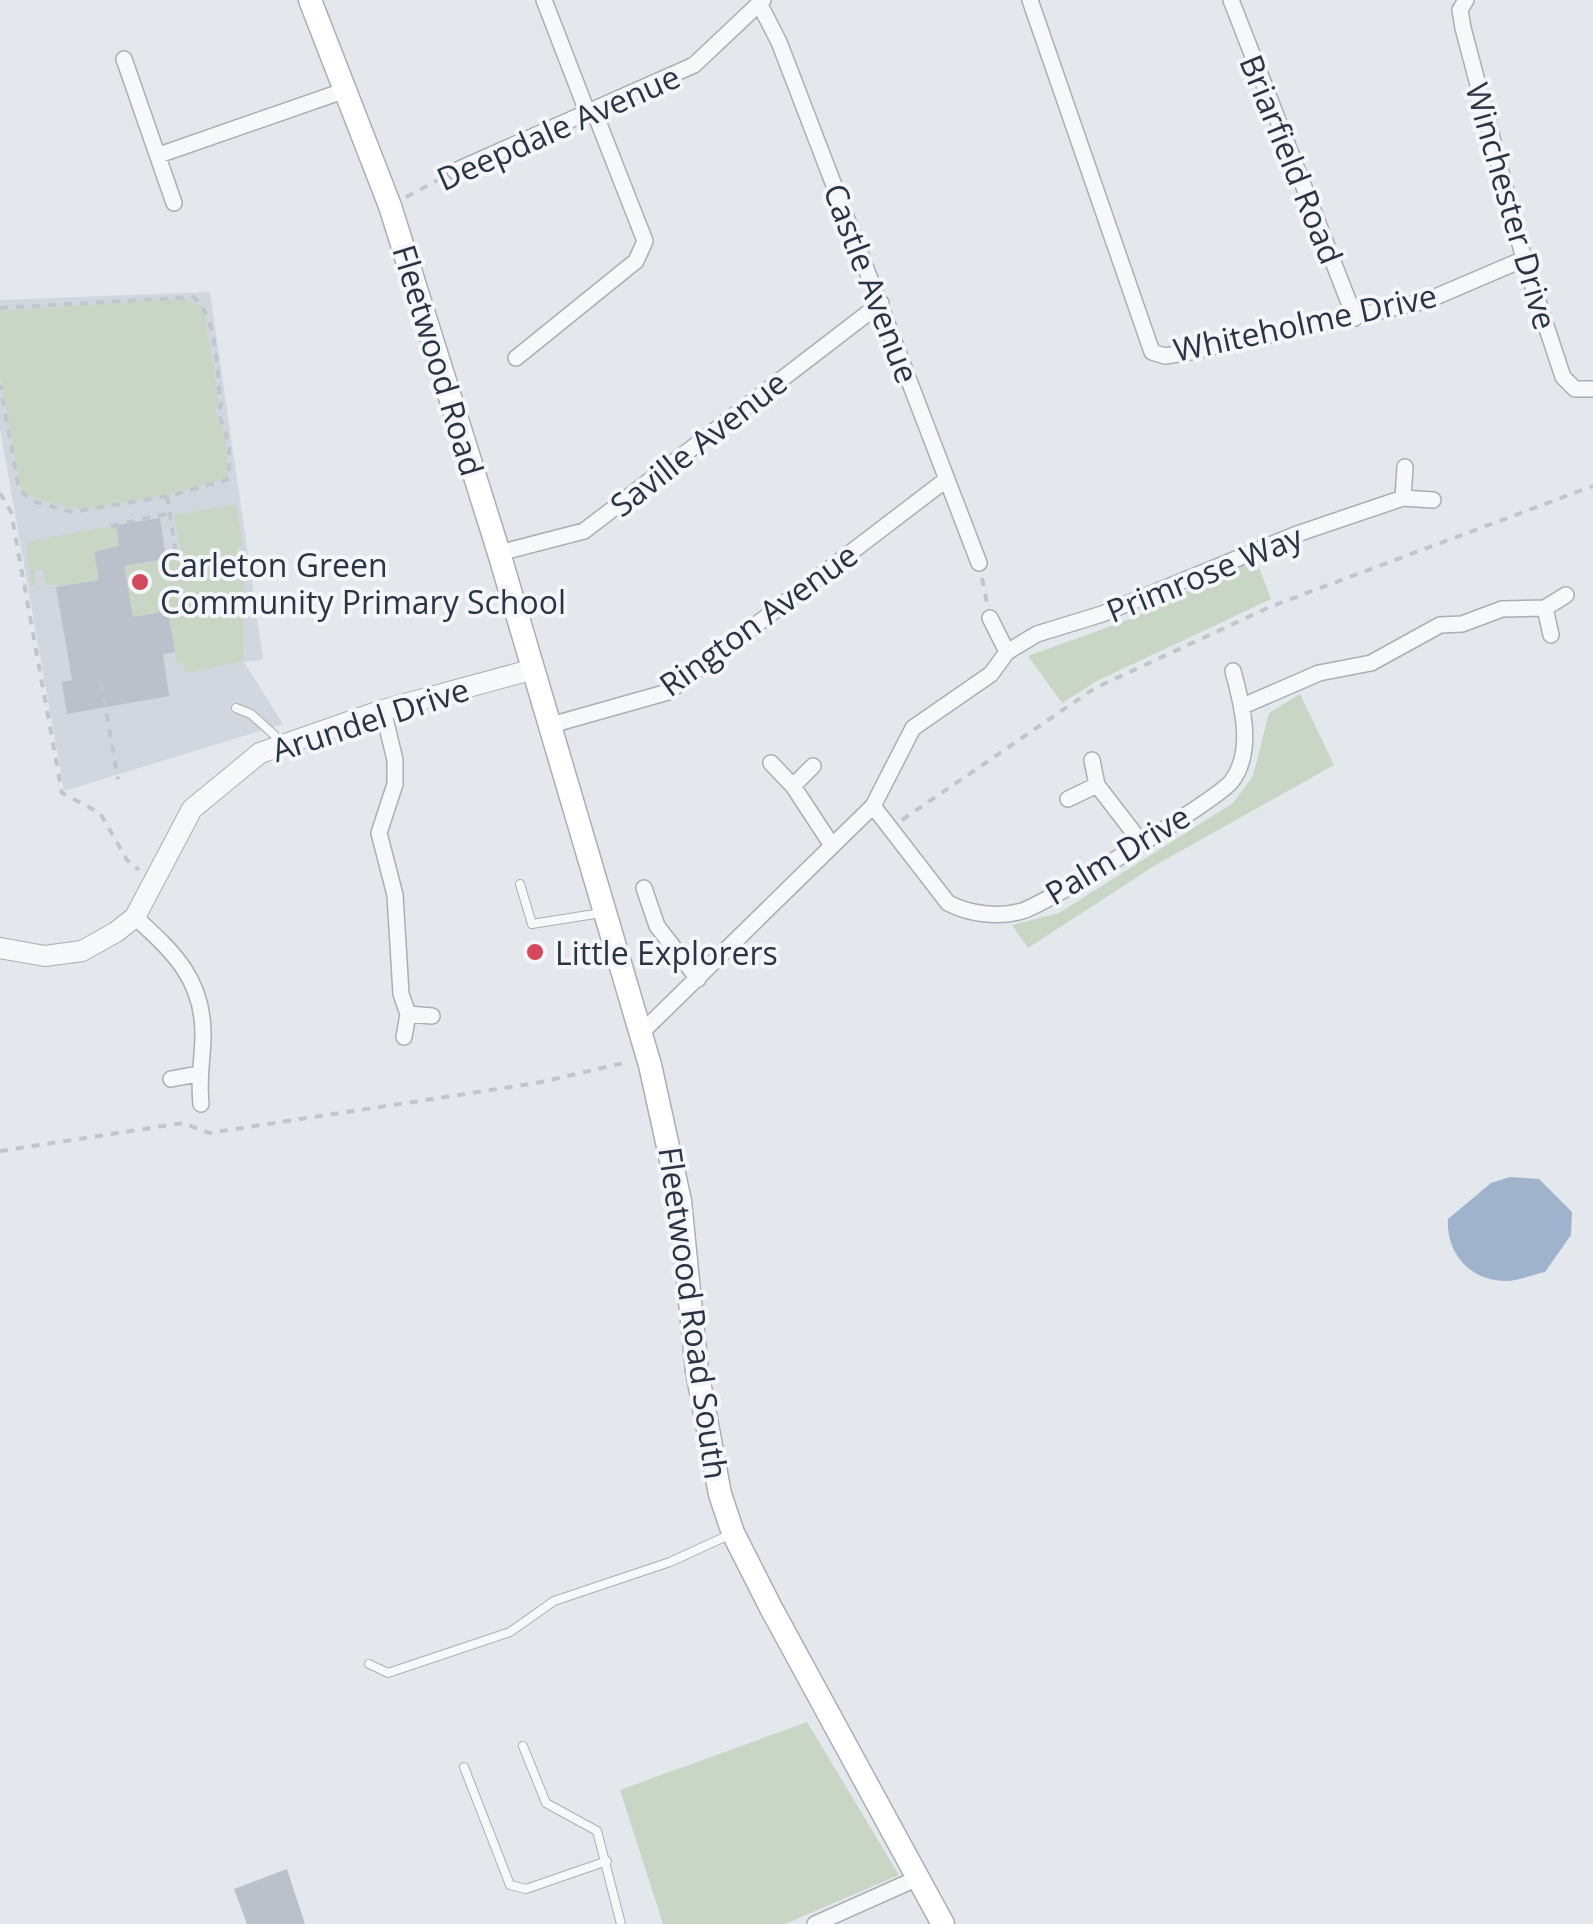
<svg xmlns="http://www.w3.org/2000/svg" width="1593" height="1924" font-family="'Open Sans',sans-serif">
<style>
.built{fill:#d2d6de}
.green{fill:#c9d6c5}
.water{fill:#9fb4cc}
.building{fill:#bbc0ca}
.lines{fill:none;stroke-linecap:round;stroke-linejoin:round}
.service-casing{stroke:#a9aeb7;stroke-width:10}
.minor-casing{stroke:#a9aeb7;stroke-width:18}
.tertiary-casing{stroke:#a9aeb7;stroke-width:22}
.secondary-casing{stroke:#a9aeb7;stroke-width:25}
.path{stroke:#c2c5cb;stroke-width:4;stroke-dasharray:8 8;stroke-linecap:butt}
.service{stroke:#f7f8fa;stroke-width:8}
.minor{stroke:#f7f8fa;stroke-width:15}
.tertiary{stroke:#f7f8fa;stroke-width:20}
.secondary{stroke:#fff;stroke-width:22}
.poi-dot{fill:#d1495b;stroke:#f4f6f9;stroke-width:4}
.labels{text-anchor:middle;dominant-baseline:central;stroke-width:8;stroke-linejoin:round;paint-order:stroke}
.street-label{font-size:32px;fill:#2b3445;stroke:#f4f6f9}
.poi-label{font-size:32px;fill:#2b3445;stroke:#f4f6f9;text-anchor:start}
</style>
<rect width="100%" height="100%" fill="#e4e7ec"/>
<!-- built -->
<path class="built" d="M210,292L263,659L244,662L283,724L64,791L0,429V300Z"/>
<!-- green -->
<path class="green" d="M183,298L200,305L205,315L219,405L215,411L225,434L228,477C209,487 94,511 72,508C58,505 30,500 21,489L0,375V311Z
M236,504L243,546L236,548L244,573L243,661L185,673L183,663H177L168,612L133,617L124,566L182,558L174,515Z
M116,525L119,546L94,552L100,585H46L42,569L34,571L36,586L31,587L26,542Z
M1257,562L1271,599L1097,681L1062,703L1028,656L1133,618L1231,569Z
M1300,694L1334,765L1154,866L1028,948L1012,925L1059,913L1233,803L1253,776L1269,713Z
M807,1722L899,1875L785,1924H663L620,1790Z"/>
<!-- water -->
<path class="water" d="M1510,1177L1539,1179L1572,1212L1571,1235L1545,1272C1534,1274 1518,1281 1506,1281C1470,1281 1446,1253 1448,1219L1491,1183Z"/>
<!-- building -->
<path class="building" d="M160,518L166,559L124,566L133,617L168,611L175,652L163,654L169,696L67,714L62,682L72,680L56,587L99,580L94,552L119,546L116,525Z
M287,1869L305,1924H247L234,1889Z"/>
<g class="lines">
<defs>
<path id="service" d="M236,708L251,714L283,743
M520,884L532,924L601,913
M369,1664L388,1673L510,1632L554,1601L670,1562L729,1535
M523,1746L546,1803L597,1831L621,1924
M464,1767L510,1885L526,1889L607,1861"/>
<path id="minor" d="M544,0L588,114
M1030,0L1152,352L1165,356L1190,352L1426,301L1524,259
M1231,0L1355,318
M1466,0L1460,10L1463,28L1524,259L1563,377L1575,389H1593
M760,5L779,42L979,563
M124,59L174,203
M159,155L343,91
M455,171L694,65L763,0
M516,358L636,261L645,241L594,111
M1403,498L1433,500
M499,553L584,531L881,303
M1545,608L1566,595
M990,618L1007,652
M1243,706L1319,673L1371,663L1440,625L1462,624L1502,609L1545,608L1551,635
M383,710L395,760V784L379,833L395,895L401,994L408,1014L432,1016
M551,725L668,692L947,479
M1092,760L1097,785L1141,842
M771,763L793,786L831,844
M793,786L813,766
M1068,799L1097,785
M873,806L948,903C969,914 999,918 1022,911C1049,902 1215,801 1231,782C1255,752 1242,704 1233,671
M644,888L657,926L698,979
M135,917C172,951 203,978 203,1034C203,1058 198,1079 201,1104
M641,1033L873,806L913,728L991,674L1007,652L1037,634L1102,614L1297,534L1403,498L1405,467
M404,1037L408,1014
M171,1079L198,1074
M815,1924L918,1878"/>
<path id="tertiary" d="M0,948L45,956L82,951L116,932L135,917L192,809L260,753L383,710L534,669"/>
<path id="secondary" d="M310,0L390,206L499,553L650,1065L680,1201L697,1371L720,1494L733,1533L771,1608L943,1924"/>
</defs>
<!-- service casing -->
<use href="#service" class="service-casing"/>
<!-- minor casing -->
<use href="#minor" class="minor-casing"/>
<!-- tertiary casing -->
<use href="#tertiary" class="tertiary-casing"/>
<!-- secondary casing -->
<use href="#secondary" class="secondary-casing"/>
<!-- path -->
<path class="path" d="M406,197L442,178
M0,308L193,297C219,317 216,375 221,405L218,412L229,443V479L173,495L73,512L32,501L19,489L0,385
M0,493L11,512L62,793L100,813L127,860L139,870
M167,496L177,559
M111,526L170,513
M982,578L987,603
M101,682L118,779
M902,820L1095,688L1272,606L1593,486
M0,1151L183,1123L209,1133L537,1083L628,1062"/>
<!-- service -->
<use href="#service" class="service"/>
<!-- minor -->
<use href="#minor" class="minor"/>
<!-- tertiary -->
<use href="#tertiary" class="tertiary"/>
<!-- secondary -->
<use href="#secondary" class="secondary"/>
</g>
<!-- markers -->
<g class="poi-dot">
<circle cx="140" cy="582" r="10"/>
<circle cx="535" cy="952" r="10"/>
</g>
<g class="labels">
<!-- street labels -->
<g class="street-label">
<text transform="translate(558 127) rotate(-24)">Deepdale Avenue</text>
<text transform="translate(1292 159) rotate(68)">Briarfield Road</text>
<text transform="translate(1512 206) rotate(74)">Winchester Drive</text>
<text transform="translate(872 283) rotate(69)">Castle Avenue</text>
<text transform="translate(1305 322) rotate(-12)">Whiteholme Drive</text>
<text transform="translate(439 360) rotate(73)">Fleetwood Road</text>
<text transform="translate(698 443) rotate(-38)">Saville Avenue</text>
<text transform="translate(1204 573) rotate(-22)">Primrose Way</text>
<text transform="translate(758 619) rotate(-36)">Rington Avenue</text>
<text transform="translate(370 719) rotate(-18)">Arundel Drive</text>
<text transform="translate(1117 854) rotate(-31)">Palm Drive</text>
<text transform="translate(694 1313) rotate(82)">Fleetwood Road South</text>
</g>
<!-- poi labels -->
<g class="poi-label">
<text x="160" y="564">Carleton Green<tspan x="160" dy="37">Community Primary School</tspan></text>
<text x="555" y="952">Little Explorers</text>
</g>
</g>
</svg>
